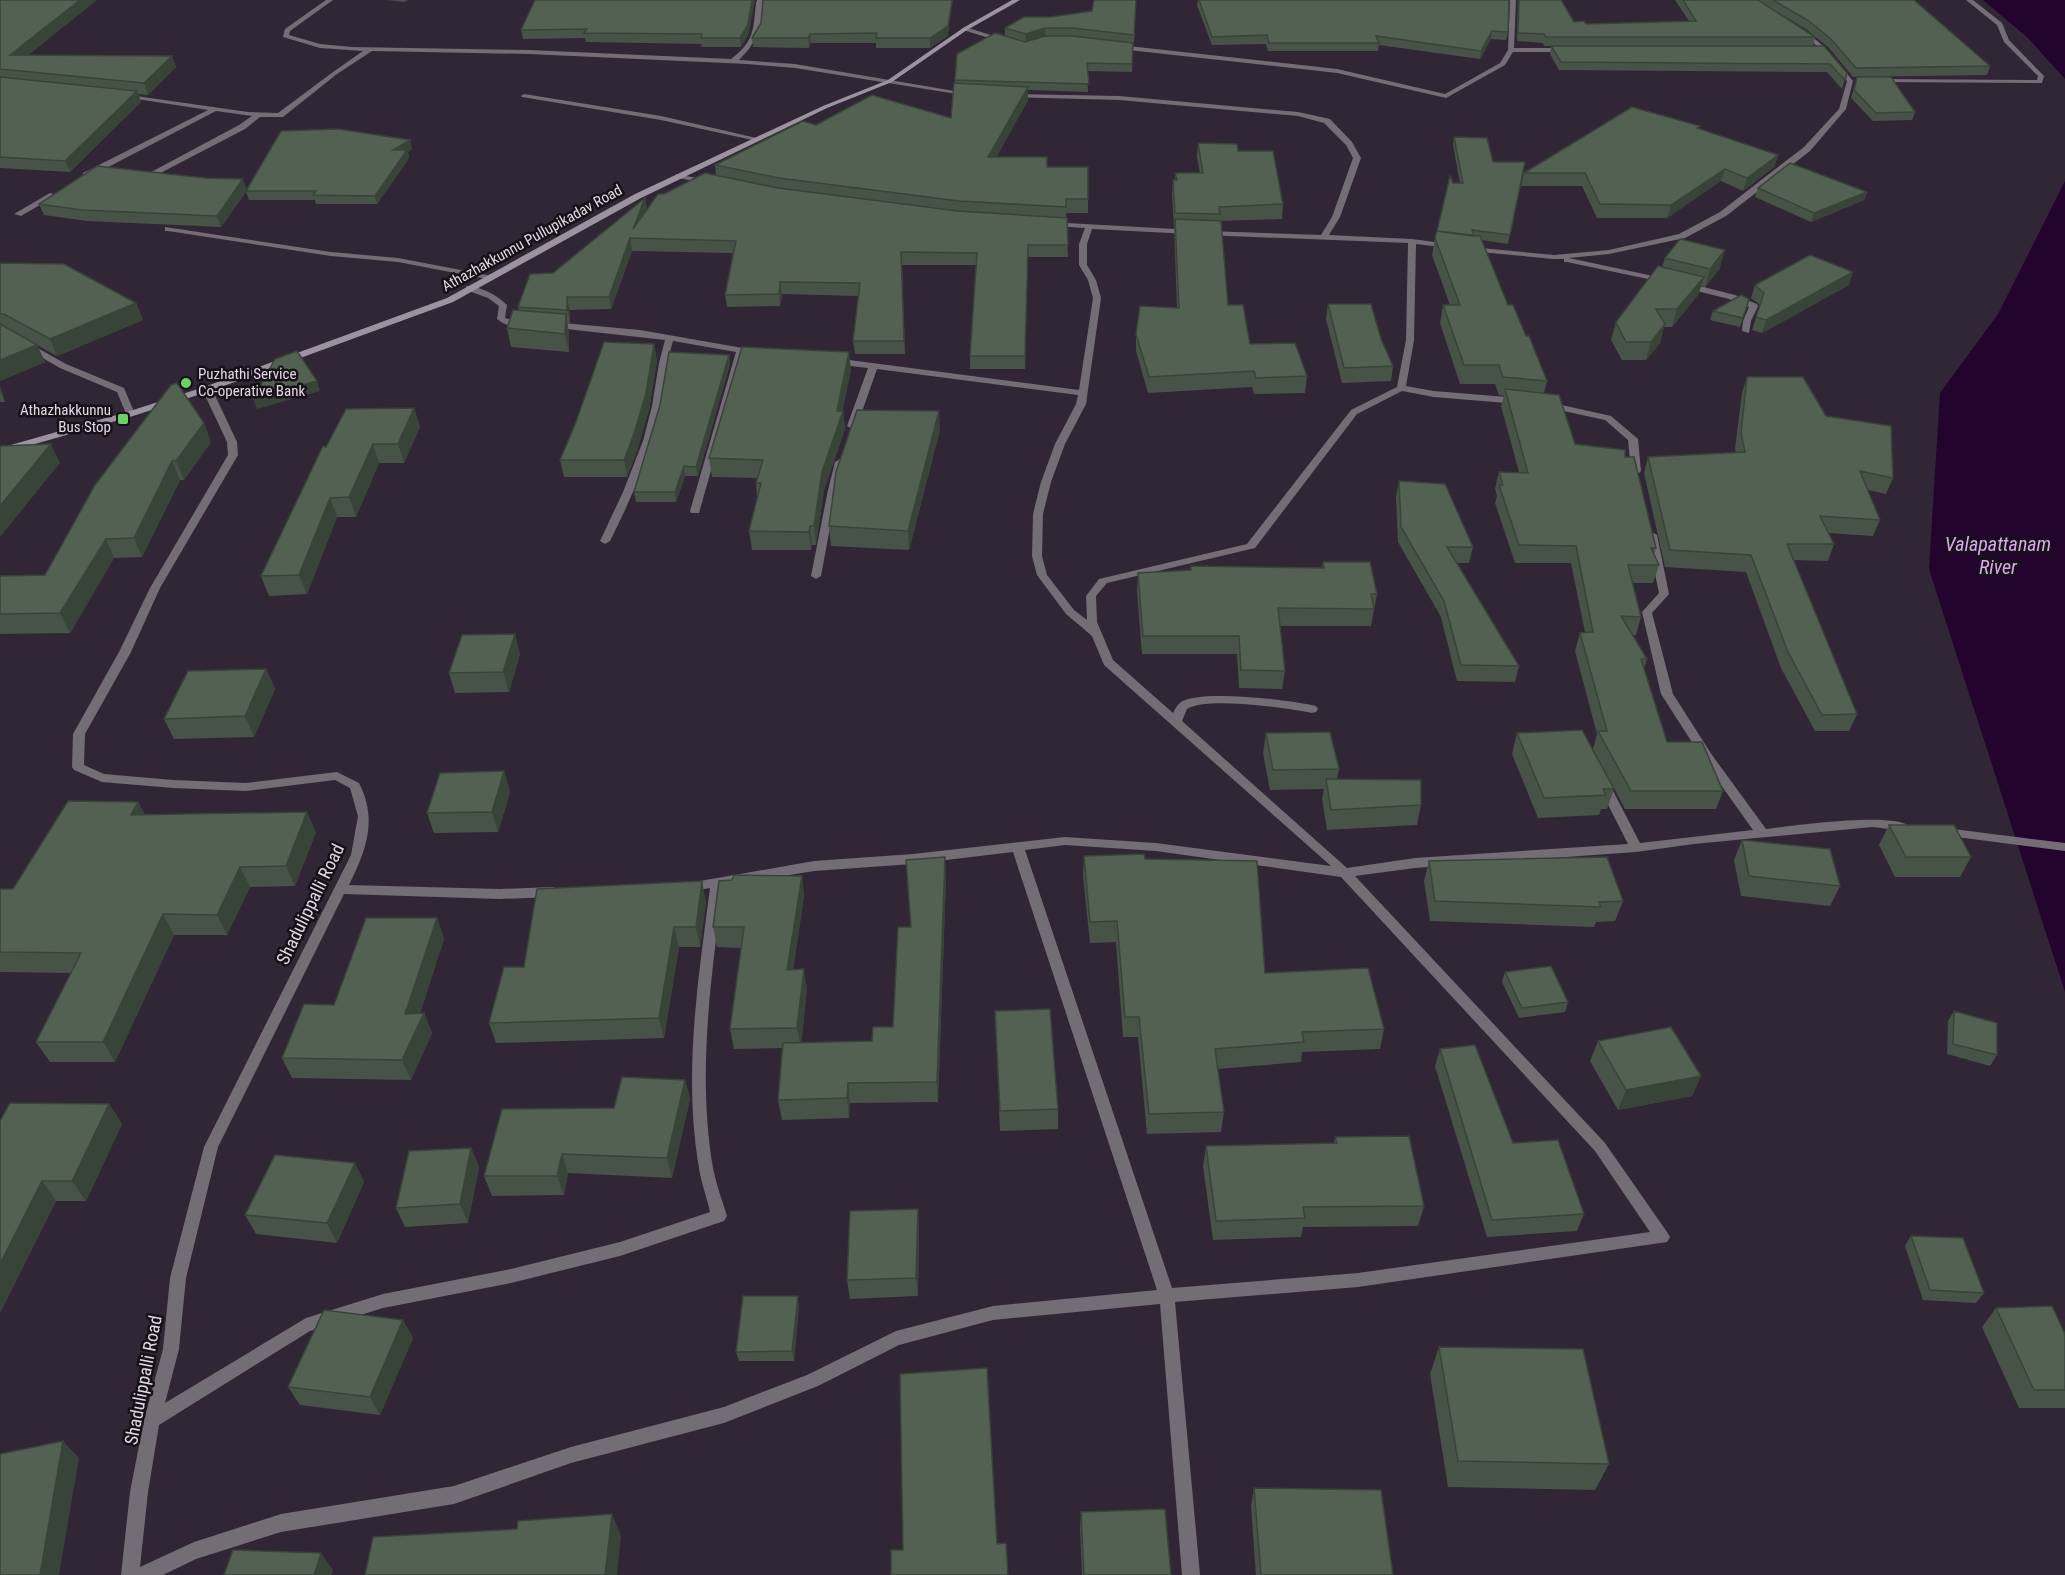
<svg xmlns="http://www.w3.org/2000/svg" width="2065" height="1575" font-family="'Roboto Condensed',sans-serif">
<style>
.water{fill:#22042c}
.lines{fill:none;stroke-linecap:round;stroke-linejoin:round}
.street{fill:#736d75;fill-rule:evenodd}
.secondary{fill:#9c93a0;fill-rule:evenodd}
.wall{fill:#475346}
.shaded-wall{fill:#394439}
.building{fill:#526151;stroke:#394439;stroke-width:1.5}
.poi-dot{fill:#69d464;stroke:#161118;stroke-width:2}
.labels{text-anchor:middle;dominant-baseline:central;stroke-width:5;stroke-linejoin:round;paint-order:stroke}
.far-street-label{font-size:15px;fill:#e1d9e3;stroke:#161118}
.far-poi-label{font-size:15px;fill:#e1d9e3;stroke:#161118;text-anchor:start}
.street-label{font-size:18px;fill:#e1d9e3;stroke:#161118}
.water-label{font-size:20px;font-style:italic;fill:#dca7ed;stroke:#161118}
</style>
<rect width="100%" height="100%" fill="#312635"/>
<!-- water -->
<path class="water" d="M1983,0H2065V79L2028,38Z
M2065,181V992L1929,569L1940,393L1998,314Z"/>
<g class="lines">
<!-- street -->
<path class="street" d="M326,0H333L290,31L289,35L320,44L352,47L529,50L731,59C755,41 753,29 756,3L757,0H763L760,32L749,49L739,60L795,64L972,94L969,96L795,68L747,64L529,54L372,51L337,74L283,117H260L245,129L147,180L140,178L239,125L252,116L216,111L89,177H83V173L208,110L124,97L122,96V94L248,112L278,113L333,72L363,51L320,48L283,37L285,29Z
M1510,0H1516L1514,48H1566L1569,50L1566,52H1513L1505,65L1446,98L1337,73L1119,49L1116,47L1119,45L1337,69L1445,94L1500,63L1508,50Z
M1966,0H1973L2002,23L2009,40L2044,76L2042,83L1876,82L1875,81L1878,79L2037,80L2038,76L2004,42L1997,25Z
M965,27L1007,40L1008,41L1005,43L963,30L962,29Z
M1800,30H1804L1827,49L1853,81L1846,109L1810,151L1726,216L1685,238L1609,254L1569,258L1667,279V283L1567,262H1564V259H1554L1470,251L1466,249L1470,247L1554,255L1609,250L1679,234L1720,212L1804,147L1839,109L1847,81L1823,51L1800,32Z
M524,94L661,116L761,139L757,141L661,120L522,97L521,96Z
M1013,94L1119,96L1298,112L1330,119L1352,142L1361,158L1340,217L1329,235L1412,239L1449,244L1453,246L1449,248L1416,244L1414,340L1406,386L1434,391L1519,398L1524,401L1519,404L1434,397L1402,391L1357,414L1255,548L1107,583L1096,596L1097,622L1113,660L1173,713C1175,709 1177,705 1181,702C1200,689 1292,700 1316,706L1318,709L1316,712L1312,713C1288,708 1206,696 1187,709L1182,721L1347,868L1415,858L1628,844L1598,785L1604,781L1610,785L1640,843L1753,830L1704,761L1661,694L1642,612L1659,593L1647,535L1652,532L1657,535L1669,594L1652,613L1673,694L1712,755L1766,829C1790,826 1896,811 1910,827L1904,831L1873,827L1694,844L1636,852L1415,868L1355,876L1605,1143L1667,1232L1670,1237L1667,1242L1358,1287L1175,1302L1200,1575H1182L1160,1304L993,1320L899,1345L818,1386L724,1423L571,1463L454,1504L281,1532L196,1559L163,1575H121L130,1492L144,1420L163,1349L170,1278L204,1147L351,855L358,816L350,788L335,780L246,791L173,788L102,782L74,770L72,767L73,734L119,652L150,588L228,455L227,442L202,389L204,387L207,386L212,389L237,442L238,455L160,588L131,652L85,734L84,765L104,774L173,780L246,783L337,772L359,783C378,820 366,850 349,885L500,889L553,887L558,889L559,892L558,895L553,897L500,899L344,894L218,1147L186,1278L179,1349L165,1403L306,1318L383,1294L511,1269L620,1242L710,1212C707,1197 701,1183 699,1168C683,1075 698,980 710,888L687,892L683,890L681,887L683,884L814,861L913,854L1065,837L1156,843L1331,866L1104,665L1092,636L1066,614L1037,575L1032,556L1033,514L1041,482L1055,444L1076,404L1078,395L877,369L857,426L852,429L847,426L868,368L834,364L830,361L834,358L1079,390L1093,298L1088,280L1079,265V244L1085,228L1052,226L1048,224L1049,222L1193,230L1194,232L1190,234L1092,229L1087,244V265L1096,280L1101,298L1086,404L1065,444L1051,482L1043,514L1042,556L1047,575L1074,610L1087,620L1086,596L1099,579L1247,544L1351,410L1397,387L1406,340L1408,243L1204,235V231H1207L1321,235L1332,217L1353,158L1346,145L1324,123L1298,116L1119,100L1011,97L1010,96ZM1065,845L1156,851L1341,877L1595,1151L1650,1232L1358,1273L1172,1288L1025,850ZM1013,852L1157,1290L993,1306L896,1331L807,1375L724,1407L571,1447L454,1486L281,1514L194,1542L140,1567L148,1492L159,1425L310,1331L383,1308L511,1283L620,1256L724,1221L727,1216C722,1200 716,1184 713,1168C697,1075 711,978 723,886L814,871L913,864Z
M676,174L707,180L711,182L707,184L679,178H676Z
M50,193L57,195L21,216L14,214Z
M165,227L331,252L398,258L487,275L491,277L487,279L398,262L331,256L168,231H165Z
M1684,282L1735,295L1757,304L1758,306L1751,321L1749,333L1742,331L1743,321L1749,307L1729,299L1681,287L1680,285Z
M466,286C480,286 497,295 507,305L505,318L529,324C520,330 505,326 497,319L499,306L488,298L466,290Z
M552,322L640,330L760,351L761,353L757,356L744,353L699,513H691L690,511L736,352L673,341C664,368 665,397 657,424C646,465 629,503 610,541L605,544L600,541L623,492L643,441L652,406L659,363L665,340L549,327L548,325Z
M0,331L11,333L66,364L124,388L135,414L133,416H127L117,392L60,368L6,337H0Z
M1548,402L1611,416L1638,439L1641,471L1639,473H1633L1631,471L1628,440L1605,420L1545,407L1543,405Z
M840,459L845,462L837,490L821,576L816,579L811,576L828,490L835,462Z
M1945,828L2065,843V851L1941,835L1939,832Z"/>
<!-- secondary -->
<path class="secondary" d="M1012,0H1020L967,30L892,82L827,108L641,198L453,302L210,391L133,416L0,454V448L127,412L204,387L447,298L635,194L823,106L888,80L963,28Z"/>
</g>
<!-- wall -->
<path class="wall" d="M0,0L29,55L172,56L176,67L148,95L138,94L141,102L70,172L0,168Z
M387,0H408L404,2Z
M535,0L749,33L741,47H702L701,44L586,42L585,38L523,39L521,30Z
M1136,0L1134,43L1072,36H1045L1026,42L1005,36V28L1050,17L1092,11Z
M1198,0H1509L1508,32L1506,40L1491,39L1480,59L1379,45L1378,51H1268L1266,44L1212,45L1197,5Z
M1518,0H1561L1574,22L1586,24L1689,21L1675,0H1914L1990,66L1987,75L1853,77L1829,48L1806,29L1767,6L1815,37L1813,46H1544L1543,43L1517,41Z
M761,23L948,36L930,48H876V43H811L809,48L753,47L752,38Z
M1025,42L1133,43L1132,72L1087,71L1088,92L1028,90V100L996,157L1047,167L1088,199V213H1066L1068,257H1028L1025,369H970V356L976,265H902L905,354H855L853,341L859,296L782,294L780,306L727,307L725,295L733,253L632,251L611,309L570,310V323H567L569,333V352L511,347L507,328L519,310L518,307L553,273L645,198L647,210L664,194L716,175L715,165L816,125L951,118L955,80Z
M1551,46H1824L1847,73L1842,89L1827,72L1559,70L1550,54Z
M1857,77L1915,112L1912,120L1873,121L1851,98Z
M1699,129L1778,155L1774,167L1743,191L1721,181L1667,218H1597L1582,186H1521L1524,173Z
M1454,137L1493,162H1525L1508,244L1481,240L1508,305L1526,336L1547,381L1544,393L1575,444L1625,457L1656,548L1654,555L1659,565L1653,583H1632L1641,617L1636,635H1633L1647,659L1644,668L1667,742L1723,791L1716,809H1625L1593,749L1597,734L1575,651L1580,633L1585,632L1571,563H1515L1495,503L1497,496L1495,489L1499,472H1519L1501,406L1504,396L1499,395L1495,384H1460L1440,323L1443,305H1450L1432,255L1435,238L1453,183H1460L1453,145Z
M410,140L412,149L408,152L409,158L377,204H316L315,200H249L246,192L221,227L87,221L44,215L39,204L247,190Z
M1198,143L1238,151L1283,204L1282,219L1219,221L1228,305L1250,344L1307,376L1305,393L1254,394L1252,387L1148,393L1136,351V334L1177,308L1174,227L1172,194L1173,180H1175V173H1200L1197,157Z
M1758,188L1867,192L1864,200L1811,222L1755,197Z
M1665,258L1720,268L1705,287L1701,286L1698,295L1672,327H1664L1660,343L1646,360H1622L1611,340L1616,322L1662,267Z
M0,263L136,303L143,320L57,356L37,345L45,362L0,381Z
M1755,285H1849L1762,333L1752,330L1760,305L1751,298Z
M1749,299L1740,327L1710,320L1713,311Z
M1328,304L1393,366L1391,381L1342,383L1326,319Z
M654,344L657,361L649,410L637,451L627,477H564L560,460Z
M729,355L730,364L698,476H685L676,502H636L634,492Z
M851,370L842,411H843L845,429L824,490L816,545H812L811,550H752L749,531L757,497L756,483L757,478L712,477L709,458Z
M1747,377L1826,416L1893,478L1886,494L1868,490L1880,520L1873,536L1828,533L1834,544L1828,561L1794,560L1857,714L1849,731H1815L1781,668L1746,572L1665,567L1644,473L1648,457L1736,453L1735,449L1742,393Z
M0,386L5,402H0Z
M414,408L420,427L404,463H379L356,517H337L307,594L269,596L261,576L326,447Z
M940,430L909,550L831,546L829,526Z
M211,442L184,480H180L142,557L114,558L70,633L0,634V576L45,575L95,485Z
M1399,481L1473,547L1469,563H1457L1519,666L1515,682L1457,681L1441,617L1398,542L1396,497Z
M1323,562L1377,594L1371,626H1280L1285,671L1282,689L1239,688L1237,654H1142L1137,591L1138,573L1190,570L1191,566L1322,568Z
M520,654L509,692L455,693L449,673Z
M266,669L275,689L254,737L174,739L164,719Z
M1266,733L1339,769L1337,779L1421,805L1417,825L1327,830L1322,799L1324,789L1270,790L1263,753Z
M1517,733L1614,789L1607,809H1601L1599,815L1538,818L1512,754Z
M504,771L510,792L498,832L434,833L427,813Z
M138,802L145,815L316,832L295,886L250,887L227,935H174L115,1062H50L36,1042L71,973L0,972V889H13Z
M1889,825L1971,857L1960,877H1895L1879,845Z
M1742,840L1840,886L1830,906L1741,896L1734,860Z
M1084,856L1145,859L1265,973L1384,1029L1380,1049L1302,1052L1301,1062L1218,1069L1224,1112L1221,1132L1147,1134L1138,1037H1123L1116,942L1090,943L1083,876Z
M1429,861L1623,901L1615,921L1596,922L1594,927L1430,921L1424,881Z
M802,876L804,896L793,970L807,989L801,1043L872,1041L893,1027L911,927L946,877L938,1102L850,1103L849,1118L782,1120L778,1100L783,1048L734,1049L730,1029L741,948L717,947L713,927Z
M706,902L700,947H679L664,1038L496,1043L489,1023L524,967Z
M437,918L444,939L420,1013H424L432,1033L411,1080L292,1078L282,1058L334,1005Z
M1505,972L1568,1002L1565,1012L1519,1018L1502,982Z
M995,1011L1058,1109V1129L1000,1131Z
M1954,1011L1997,1055L1990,1066L1947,1054L1948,1021Z
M1598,1041L1701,1076L1692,1096L1618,1110L1590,1061Z
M1440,1049L1513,1143L1584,1214L1577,1231L1487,1237L1435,1066Z
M685,1080L690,1099L672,1178L568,1173L564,1195L492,1196L484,1176L614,1108Z
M109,1104L122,1124L86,1201H56L0,1313V1121Z
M1335,1137L1424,1206L1418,1226L1303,1227L1301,1237L1213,1240L1203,1166L1206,1146L1334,1143Z
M471,1148L479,1167L468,1223L405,1227L396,1208Z
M355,1163L364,1182L337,1243L256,1234L245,1215Z
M919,1228L918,1296L850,1299L847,1280Z
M1911,1236L1984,1293L1976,1303L1923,1300L1905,1246Z
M799,1305L794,1361H739L736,1352Z
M1996,1308L2065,1334V1408H2019L1982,1327Z
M403,1320L413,1338L380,1415L300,1405L288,1387Z
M1439,1347L1609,1464L1595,1490L1448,1487L1430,1374Z
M1254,1488L1393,1575H1256L1251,1506Z
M1081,1512L1171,1575H1082L1080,1529Z"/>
<!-- shaded-wall -->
<path class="shaded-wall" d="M80,0H97L15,66L10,55Z
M752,0H755L749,33L741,47L740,38Z
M952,0H953L948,36L930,48V38Z
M1045,28V36L1026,42V34Z
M1492,31L1491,39L1480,59L1481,51Z
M810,34L811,43L809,48L808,38Z
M172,56L176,67L148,95L144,83Z
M1028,87V100L989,171L988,157Z
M137,91L141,102L70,172L65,161Z
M410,140L412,149L408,152L409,158L377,204L375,196L393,150Z
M1778,155L1774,167L1743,191L1747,178Z
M1725,169L1721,181L1667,218L1671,205Z
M243,179L247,190L221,227L217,216Z
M1867,192L1864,200L1811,222L1814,213Z
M645,198L647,210L633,229Z
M630,238L632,251L611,309L609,297Z
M1725,250L1720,268L1705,287L1710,269Z
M1853,272L1849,285L1762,333L1766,320Z
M1704,277L1698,295L1672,327L1677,309Z
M780,282L782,294L780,306L779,294Z
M567,297L570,310V323L567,310Z
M136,303L143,320L57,356L50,339Z
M566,314L569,333V352L565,334Z
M1665,324L1660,343L1646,360L1651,342Z
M654,344L657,361L649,410L637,451L627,477L624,460Z
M37,345L45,362L0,381V360Z
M849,352L851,370L841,418L843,411L845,429L824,490L816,545L814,526L822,472L837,411Z
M729,355L730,364L698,476L696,467Z
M317,381L320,391L257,409L253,399Z
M0,386L5,402L0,391Z
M414,408L420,427L404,463L398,444Z
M939,411L940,430L909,550L908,531Z
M204,423L211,442L184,480L176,461Z
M51,444L60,463L0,537V506Z
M373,444L379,463L356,517L349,497Z
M172,461L180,480L142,557L134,538Z
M684,466L685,476L676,502L675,492Z
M330,498L337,517L307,594L299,575Z
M810,526L812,545L811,550L809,532Z
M106,539L114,558L70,633L60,613Z
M515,634L520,654L509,692L503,672Z
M266,669L275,689L254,737L245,716Z
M504,771L510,792L498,832L492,812Z
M138,802L149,823L131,815Z
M307,812L316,832L295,886L286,866Z
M945,857L946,877L938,1102L937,1082Z
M240,867L250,887L227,935L217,915Z
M802,876L804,896L790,990L787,970Z
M702,881L706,902L700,947L696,927Z
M163,914L174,935L115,1062L103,1042Z
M437,918L444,939L413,1034L405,1014Z
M674,927L679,947L664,1038L659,1018Z
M804,969L807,989L801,1048L797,1028Z
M424,1013L432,1033L411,1080L402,1060Z
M1701,1076L1692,1096L1618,1110L1626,1090Z
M685,1080L690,1099L672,1178L667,1158Z
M848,1083L850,1103L849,1118L847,1098Z
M109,1104L122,1124L86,1201L72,1181Z
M471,1148L479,1167L468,1223L460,1204Z
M562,1154L568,1173L564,1195L557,1176Z
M355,1163L364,1182L337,1243L327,1223Z
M42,1181L56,1201L0,1313V1264Z
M918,1209L919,1228L918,1296L916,1278Z
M798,1296L799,1305L794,1361L792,1351Z
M403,1320L413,1338L380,1415L370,1397Z
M63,1441L79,1458L59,1575H40Z
M612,1514L621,1536L617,1575H605Z
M321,1553L333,1570L331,1575H314Z"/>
<!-- building -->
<path class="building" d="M0,0H80L10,55L172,56L144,83L0,69Z
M535,0H752L748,24L740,38H701L702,34L584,33L587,29L521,30Z
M763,0H952L948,26L930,38H876L877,33L810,34L808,38H752L761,23Z
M1094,0H1136L1134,35L1072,28H1045L1026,34L1005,28L1024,17H1050L1092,11Z
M1199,0H1509L1508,32L1492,31L1481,51L1376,36L1379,43H1269L1267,35L1212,37Z
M1519,0H1561L1574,22L1584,21L1586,24L1696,21L1683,0H1758L1815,37H1546L1544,34L1518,33Z
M1773,0H1914L1990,66L1856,68L1831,39L1809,21Z
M995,33L1025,42L1045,36H1072L1133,43L1132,64L1087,63L1089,84L955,80L957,54Z
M1551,46H1824L1847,73L1845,80L1830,64L1561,62Z
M0,77L137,91L65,161L0,157Z
M1857,77H1891L1915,112L1876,113L1854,90Z
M954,83L1028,87L988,157H1047V167H1088V199H1066V207L959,201L779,178L715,165L803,121L816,125L872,95L951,118Z
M1632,107L1700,126L1697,128L1778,155L1747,178L1725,169L1671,205L1600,204L1585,173H1524Z
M338,129L410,140L393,150H407L375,196L313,195L316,191H246L281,131Z
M1454,137L1487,138L1493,162H1525L1510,235L1472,230L1474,236L1437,231L1450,176L1453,183H1463Z
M1198,143L1237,144L1238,151H1273L1283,204L1219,207L1220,214L1175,213L1173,180H1177L1175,173H1203Z
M1790,163L1867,192L1814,213L1758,188Z
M97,166L205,178L243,179L217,216L82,210L39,204Z
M705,173L778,188L958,211L1067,218L1068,245H1028L1025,356H970L977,253L901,252L904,341H853L860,283L780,282L779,294L725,295L736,241L630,238L609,297H567V310L518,307L530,274L553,273L645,198L633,229L658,194H664Z
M1175,219L1221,221L1228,305H1243L1250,344L1295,343L1307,376L1256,378L1254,371L1149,377L1136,334L1140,306L1179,308Z
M1437,231L1480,236L1508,305H1513L1526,336H1529L1547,381L1503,377L1499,365H1464L1443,305H1460L1435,238Z
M1680,239L1725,250L1710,269L1665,258Z
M1810,255L1853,272L1766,320L1756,317L1764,293L1755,285Z
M0,263L64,264L136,303L50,339L4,314H0Z
M1658,266L1704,277L1677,309H1656L1665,324L1651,342H1626L1616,322Z
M1741,295L1749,299L1743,318L1713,311Z
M1328,304H1371L1381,339L1393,366L1344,368Z
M513,310L566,314L565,334L507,328Z
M0,324L37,345L0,360Z
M604,342L654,344L646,393L634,434L624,460H560L576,422Z
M742,347L849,352L837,411H843L822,472L814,526H810L809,532L749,531L761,483H756L763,460L709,458Z
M297,351L317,381L253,399L275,359Z
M669,352L729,355L696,467L684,466L675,492H634L660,405Z
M1747,377H1803L1826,416L1891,426L1893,478L1860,471L1880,520L1820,516L1834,544H1787L1857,714L1822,715L1788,652L1751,555L1670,550L1648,457L1745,452L1741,433Z
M177,383L204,423L176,461H172L134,538L106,539L60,613L0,614V576L45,575L95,485L171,385Z
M1505,389L1559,395L1575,444L1625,450V457H1634L1656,548H1651L1659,565H1628L1641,617L1621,616L1647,659H1641L1667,742H1702L1723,791H1631L1598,731H1607L1580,633L1593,632L1576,546L1519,545L1499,485H1503L1499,472L1528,473Z
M414,408L398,444H373L349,497L330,498L299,575L261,576L323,446L326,447L346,409Z
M857,410L939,411L908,531L829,526L836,472Z
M51,444L0,506V446Z
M1399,481L1445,484L1473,547H1447L1519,666L1461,665L1444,601L1401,527Z
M1323,562H1370L1377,594H1371L1374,609L1278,608L1285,671L1241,670L1239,636H1143L1138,573L1191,570V566L1324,568Z
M515,634L503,672L449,673L462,635Z
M266,669L245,716L164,719L188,671Z
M1582,730L1614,789H1603L1606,795L1544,798L1517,733Z
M1330,732L1339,769L1273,770L1266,733Z
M504,771L492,812L427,813L440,773Z
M1326,779L1421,780V805L1331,810Z
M68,801L138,802L131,815L307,812L286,866L240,867L217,915L163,914L103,1042H36L81,953L0,952V889H13Z
M1889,825H1954L1971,857H1906Z
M1742,840L1830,849L1840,886L1749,876Z
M1144,854L1145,859L1257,861L1265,973L1368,968L1384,1029L1302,1032L1304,1042L1215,1049L1224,1112L1149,1114L1139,1017H1125L1117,921L1090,922L1084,856Z
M945,857L937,1082L848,1083L847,1098L778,1100L783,1043L872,1041L873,1027H893L898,927H911L906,860Z
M1607,857L1623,901L1599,902L1601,907L1435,901L1429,861Z
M734,875L802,876L787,970L804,969L797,1028L730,1029L744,927H713L719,881L732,880Z
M702,881L696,927H674L659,1018L489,1023L504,967H524L537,889Z
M366,918H437L405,1014L424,1013L402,1060L282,1058L304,1004L334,1005Z
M1551,966L1568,1002L1522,1008L1505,972Z
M1050,1009L1058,1109L1000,1111L995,1011Z
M1954,1011L1997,1023V1055L1953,1044Z
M1671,1027L1701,1076L1626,1090L1598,1041Z
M1475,1045L1513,1143L1558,1140L1584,1214L1492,1220L1440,1049Z
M622,1077L685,1080L667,1158L562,1154L557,1176H484L502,1109L614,1108Z
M10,1103L109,1104L72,1181H42L0,1264V1121Z
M1409,1136L1424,1206L1303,1207L1305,1218L1216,1221L1206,1146L1337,1143L1335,1137Z
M471,1148L460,1204L396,1208L409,1151Z
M275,1155L355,1163L327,1223L245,1215Z
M918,1209L916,1278L847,1280L850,1211Z
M1911,1236L1963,1238L1984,1293L1930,1290Z
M743,1296H798L792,1351L736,1352Z
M2052,1306L2065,1334V1390H2034L1996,1308Z
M324,1310L403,1320L370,1397L288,1387Z
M1439,1347L1583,1349L1609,1464L1458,1461Z
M987,1368L997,1544L1006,1543L1008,1575H891V1550H903L900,1374Z
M63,1441L40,1575H0V1454Z
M1254,1488L1381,1490L1393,1575H1261Z
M1165,1509L1171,1575H1084L1081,1512Z
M612,1514L605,1575H365L373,1537L517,1529L518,1521Z
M233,1550L321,1553L314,1575H224Z"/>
<!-- markers -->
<g class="poi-dot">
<circle cx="186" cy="383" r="6"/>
<rect x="117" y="413" width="12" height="12" rx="3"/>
</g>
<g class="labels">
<!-- far-street labels -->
<g class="far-street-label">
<text transform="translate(532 238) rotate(-29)">Athazhakkunnu Pullupikadav Road</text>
</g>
<!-- far-poi labels -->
<g class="far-poi-label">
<text x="198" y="374">Puzhathi Service<tspan x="198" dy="17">Co-operative Bank</tspan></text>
<text x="111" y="410" text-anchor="end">Athazhakkunnu<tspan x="111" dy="17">Bus Stop</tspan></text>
</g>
<!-- street labels -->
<g class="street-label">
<text transform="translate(310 904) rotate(-64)">Shadulippalli Road</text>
<text transform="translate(143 1380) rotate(-79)">Shadulippalli Road</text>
</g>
<!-- water labels -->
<g class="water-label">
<text x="1998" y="544">Valapattanam<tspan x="1998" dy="23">River</tspan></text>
</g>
</g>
</svg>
